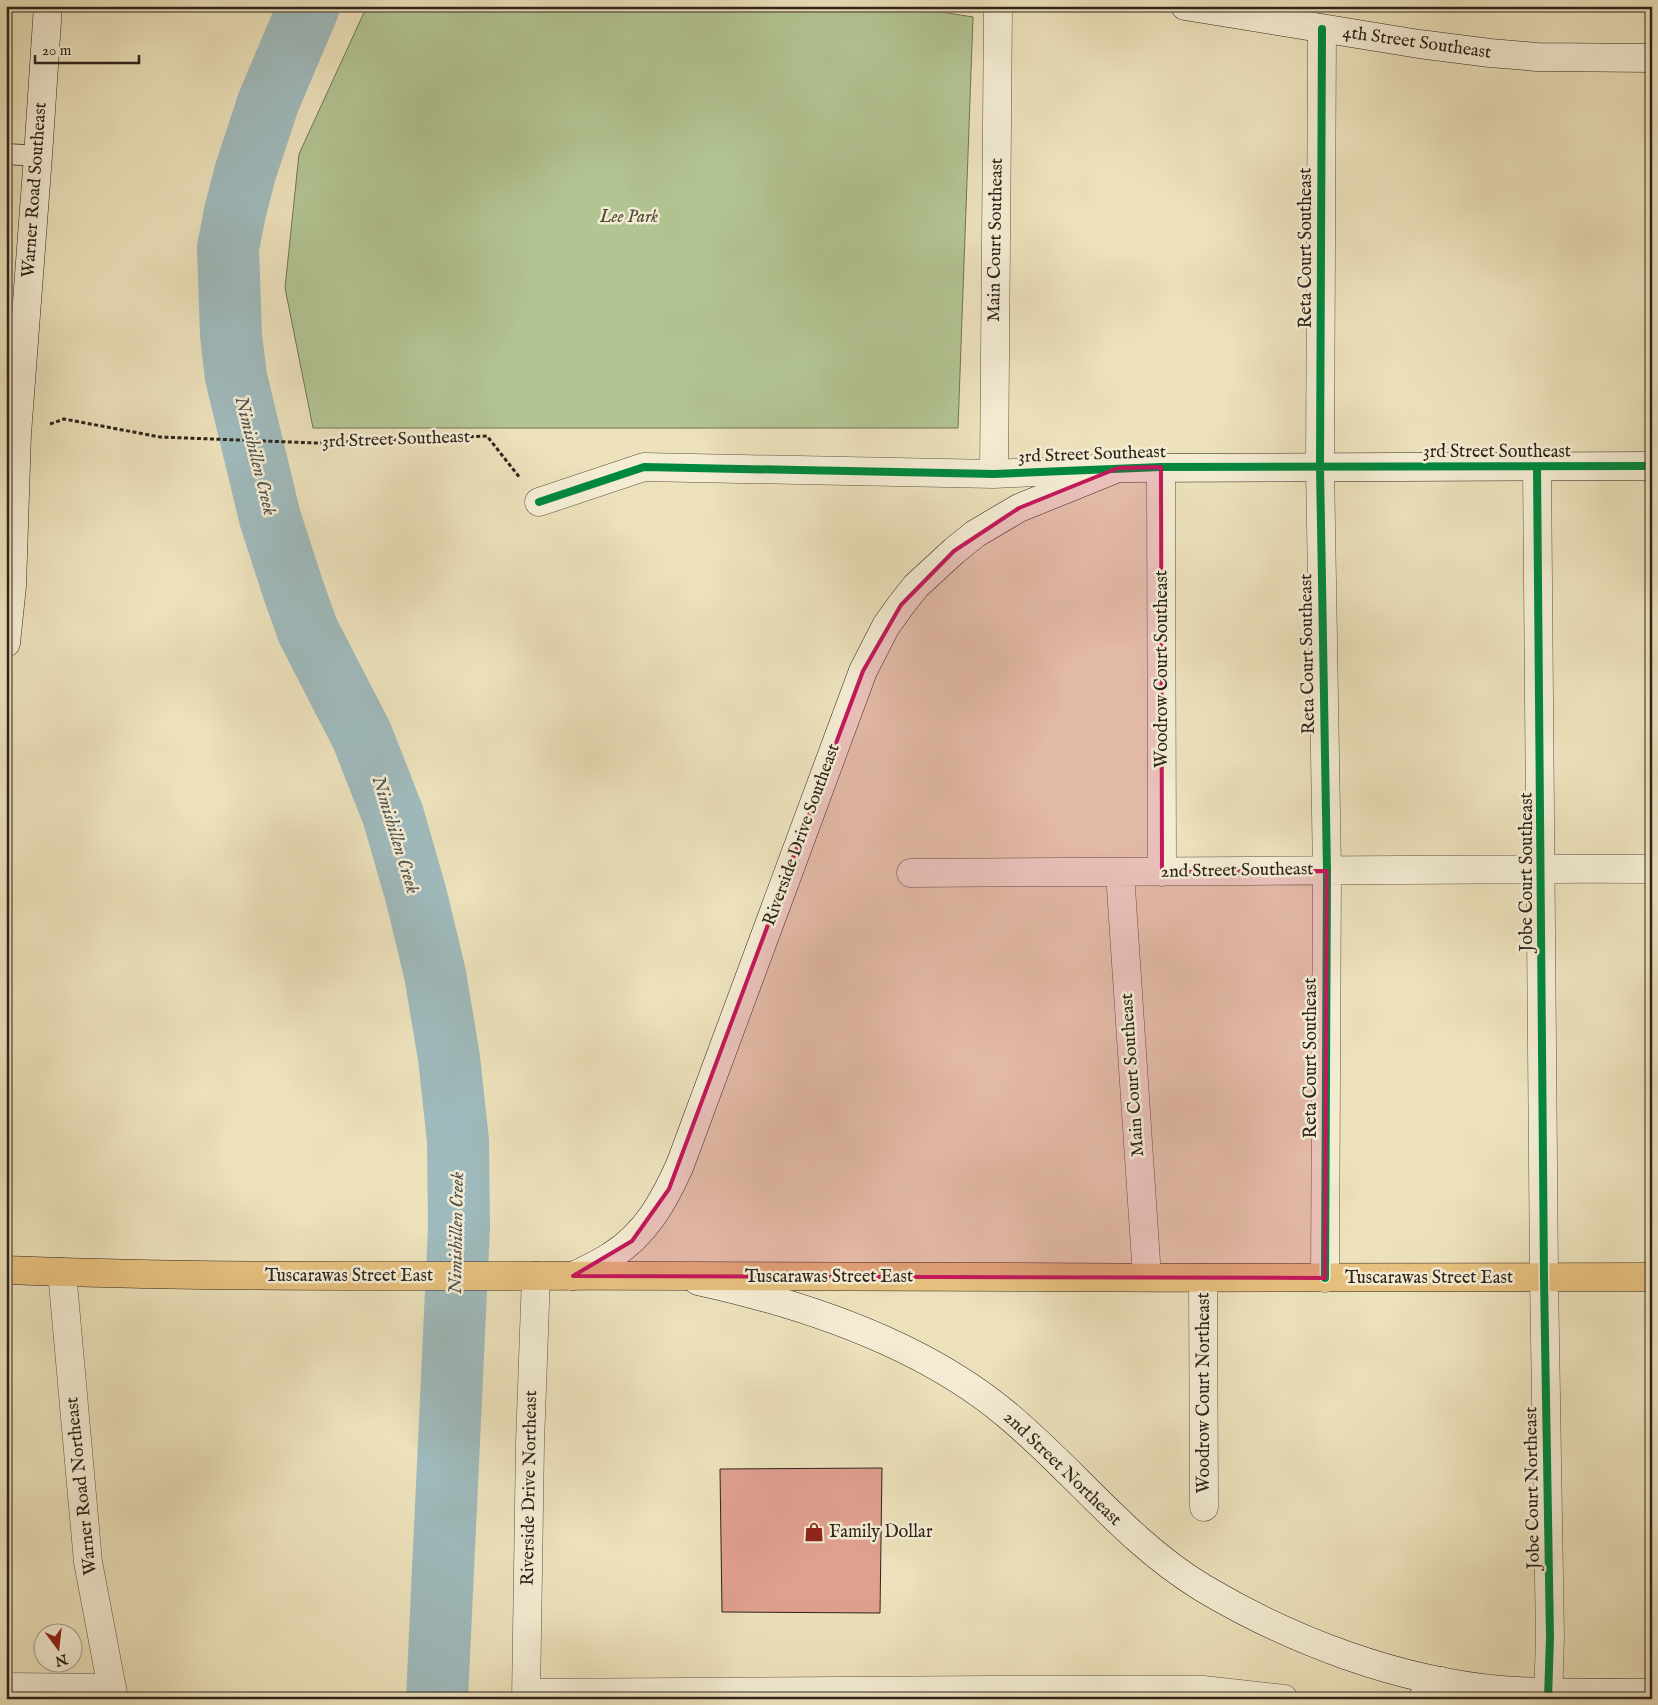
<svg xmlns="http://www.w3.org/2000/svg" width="1658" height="1705" font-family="'IM FELL English',serif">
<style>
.green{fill:#b3c493;stroke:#707458}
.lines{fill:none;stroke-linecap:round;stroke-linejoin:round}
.river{stroke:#9fbabc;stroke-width:62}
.building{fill:#e0a08f;stroke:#2e241c}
.lane-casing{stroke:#5e5344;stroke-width:22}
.street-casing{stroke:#5e5344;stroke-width:29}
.secondary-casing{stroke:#2e241c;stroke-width:29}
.primary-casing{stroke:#2e241c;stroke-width:29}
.path{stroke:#2e241c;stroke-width:3;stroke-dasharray:4 2.5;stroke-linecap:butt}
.lane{stroke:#f3ecd3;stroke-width:20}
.street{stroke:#f3ecd3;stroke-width:28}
.secondary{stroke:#f3ecd3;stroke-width:28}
.primary{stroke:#e6c07e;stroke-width:28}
.cycleway-casing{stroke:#f3ecd3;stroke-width:11}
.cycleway{stroke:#00873e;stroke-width:8}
.marked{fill:#c2185b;fill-opacity:0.2;stroke:#c2185b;stroke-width:4;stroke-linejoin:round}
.labels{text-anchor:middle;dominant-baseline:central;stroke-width:5;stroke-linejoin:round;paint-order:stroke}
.street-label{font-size:18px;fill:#2e241c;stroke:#f3ecd3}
.park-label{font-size:18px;font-style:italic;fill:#4f4c3a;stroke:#f3ecd3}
.poi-label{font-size:18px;fill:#2e241c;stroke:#f3ecd3;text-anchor:start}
.water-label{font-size:19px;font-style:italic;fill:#50514c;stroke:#f3ecd3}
</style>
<rect width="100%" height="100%" fill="#ece1bb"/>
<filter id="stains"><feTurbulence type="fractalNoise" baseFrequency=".004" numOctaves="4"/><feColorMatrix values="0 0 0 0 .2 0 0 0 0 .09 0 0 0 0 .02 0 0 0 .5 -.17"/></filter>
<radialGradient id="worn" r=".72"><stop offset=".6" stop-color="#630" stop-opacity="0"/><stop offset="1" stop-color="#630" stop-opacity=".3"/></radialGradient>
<!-- green -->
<path class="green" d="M367,6H903L973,17L958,428H313L285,288L299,154Z"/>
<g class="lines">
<!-- river -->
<path class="river" d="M309,6L268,103L245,173L235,212L228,248L231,335L236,377L270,518L294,592L308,631L362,736L393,815L416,895L435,974L449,1058L458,1141L459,1227L437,1699"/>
</g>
<!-- building -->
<path class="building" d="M882,1468L880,1613L722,1612L720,1469Z"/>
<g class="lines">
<defs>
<path id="lane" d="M6,154L38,156"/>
<path id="street" d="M1322,29L1320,467L1327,871L1325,1278
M1161,467L1162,872
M1537,467L1544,1278L1550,1637L1548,1699
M994,474L998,6
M539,502L644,467L994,474L1114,468
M911,873C1158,873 1405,868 1652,869
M1120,873L1147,1277
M62,1272L88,1562L114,1699
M1203,1278L1204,1507
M6,1687L112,1688
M526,1693L991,1690H1203L1284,1699
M526,1699L530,1443L536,1276
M1422,1699L1441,1681"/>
<path id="secondary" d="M1185,6L1419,44L1490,53L1537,57L1652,58
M6,643L12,586L17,434L38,156L48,6
M573,1276C586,1270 599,1264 611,1256C646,1234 664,1201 680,1165L863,671L886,626L901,605L916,586L954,551L975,534L1019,508L1118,468L1652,466
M698,1281C803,1304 922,1344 1006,1414C1074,1470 1127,1542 1203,1588C1292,1641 1398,1681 1501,1690C1551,1694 1602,1692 1652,1693"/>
<path id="primary" d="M6,1270C232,1279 458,1275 684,1276C1007,1277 1329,1279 1652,1277"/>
</defs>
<!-- lane casing -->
<use href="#lane" class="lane-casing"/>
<!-- street casing -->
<use href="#street" class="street-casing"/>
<!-- secondary casing -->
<use href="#secondary" class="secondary-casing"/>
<!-- primary casing -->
<use href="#primary" class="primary-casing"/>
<!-- path -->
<path class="path" d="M50,424L64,419L160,437L317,443L487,436L520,478"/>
<!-- lane -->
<use href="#lane" class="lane"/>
<!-- street -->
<use href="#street" class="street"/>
<!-- secondary -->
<use href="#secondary" class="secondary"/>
<!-- primary -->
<use href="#primary" class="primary"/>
<defs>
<path id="cycleway" d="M1322,29L1320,467L1327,871L1325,1278
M1537,467L1544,1278L1550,1637L1548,1699
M539,502L644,467L994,474L1161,467L1652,466"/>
</defs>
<!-- cycleway casing -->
<use href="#cycleway" class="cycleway-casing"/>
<!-- cycleway -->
<use href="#cycleway" class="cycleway"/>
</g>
<!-- marked area -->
<path class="marked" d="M1161,467L1162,872L1327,871L1325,1278L573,1276L632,1241L669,1189L863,671L901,605L954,551L1019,508L1118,468Z"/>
<!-- icons -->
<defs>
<symbol id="shop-bare" viewBox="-9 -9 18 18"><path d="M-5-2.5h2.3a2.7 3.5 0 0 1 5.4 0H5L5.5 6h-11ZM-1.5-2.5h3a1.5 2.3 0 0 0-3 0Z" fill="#8f2418" stroke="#f3ecd3" stroke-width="2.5" paint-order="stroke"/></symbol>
</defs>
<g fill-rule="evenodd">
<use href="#shop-bare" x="800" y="1518" width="28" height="28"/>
</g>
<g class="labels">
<!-- street labels -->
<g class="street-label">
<text transform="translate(1417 43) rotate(8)">4th Street Southeast</text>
<text transform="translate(35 190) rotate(-86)">Warner Road Southeast</text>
<text transform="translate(996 240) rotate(-89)">Main Court Southeast</text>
<text transform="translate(1306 248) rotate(-90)">Reta Court Southeast</text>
<text transform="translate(396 440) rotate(-2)">3rd Street Southeast</text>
<text x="1497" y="452">3rd Street Southeast</text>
<text transform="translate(1092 455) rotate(-2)">3rd Street Southeast</text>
<text transform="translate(1308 654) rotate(-91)">Reta Court Southeast</text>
<text transform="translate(1162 669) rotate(-90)">Woodrow Court Southeast</text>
<text transform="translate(802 835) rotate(-70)">Riverside Drive Southeast</text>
<text transform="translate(1237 871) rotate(-1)">2nd Street Southeast</text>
<text transform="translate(1527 872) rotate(-90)">Jobe Court Southeast</text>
<text transform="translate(1311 1058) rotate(-90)">Reta Court Southeast</text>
<text transform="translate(1133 1075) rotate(-94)">Main Court Southeast</text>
<text x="349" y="1276">Tuscarawas Street East</text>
<text x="829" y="1277">Tuscarawas Street East</text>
<text x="1429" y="1278">Tuscarawas Street East</text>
<text transform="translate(1204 1393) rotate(-90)">Woodrow Court Northeast</text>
<text transform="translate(1062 1469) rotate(44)">2nd Street Northeast</text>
<text transform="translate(82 1486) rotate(-96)">Warner Road Northeast</text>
<text transform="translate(530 1488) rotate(-89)">Riverside Drive Northeast</text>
<text transform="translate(1533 1488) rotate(-91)">Jobe Court Northeast</text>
</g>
<!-- park labels -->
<g class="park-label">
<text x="629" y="217">Lee Park</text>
</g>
<!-- poi labels -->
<g class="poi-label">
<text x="829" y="1532">Family Dollar</text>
</g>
<!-- water labels -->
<g class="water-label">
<text transform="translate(255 456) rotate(76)">Nimishillen Creek</text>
<text transform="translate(395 835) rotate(73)">Nimishillen Creek</text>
<text transform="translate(457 1233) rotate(-89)">Nimishillen Creek</text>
</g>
</g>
<!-- margin -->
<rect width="1658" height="1705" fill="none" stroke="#ece1bb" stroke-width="25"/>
<rect x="8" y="8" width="1643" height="1690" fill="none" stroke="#2e241c" stroke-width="2.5"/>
<rect x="12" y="12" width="1633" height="1680" fill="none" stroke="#2e241c"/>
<!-- north arrow -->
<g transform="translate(58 1648) rotate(165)"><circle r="24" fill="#f3ecd3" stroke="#a49c8a"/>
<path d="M0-4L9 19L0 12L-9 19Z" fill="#8f2418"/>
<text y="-8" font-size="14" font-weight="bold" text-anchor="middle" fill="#2e241c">N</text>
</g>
<!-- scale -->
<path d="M35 55v8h104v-8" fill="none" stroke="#2e241c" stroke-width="2.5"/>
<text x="42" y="55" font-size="15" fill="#2e241c" stroke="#f3ecd3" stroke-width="4" paint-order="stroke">20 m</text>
<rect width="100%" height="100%" filter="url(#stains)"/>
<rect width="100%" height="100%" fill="url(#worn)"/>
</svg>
